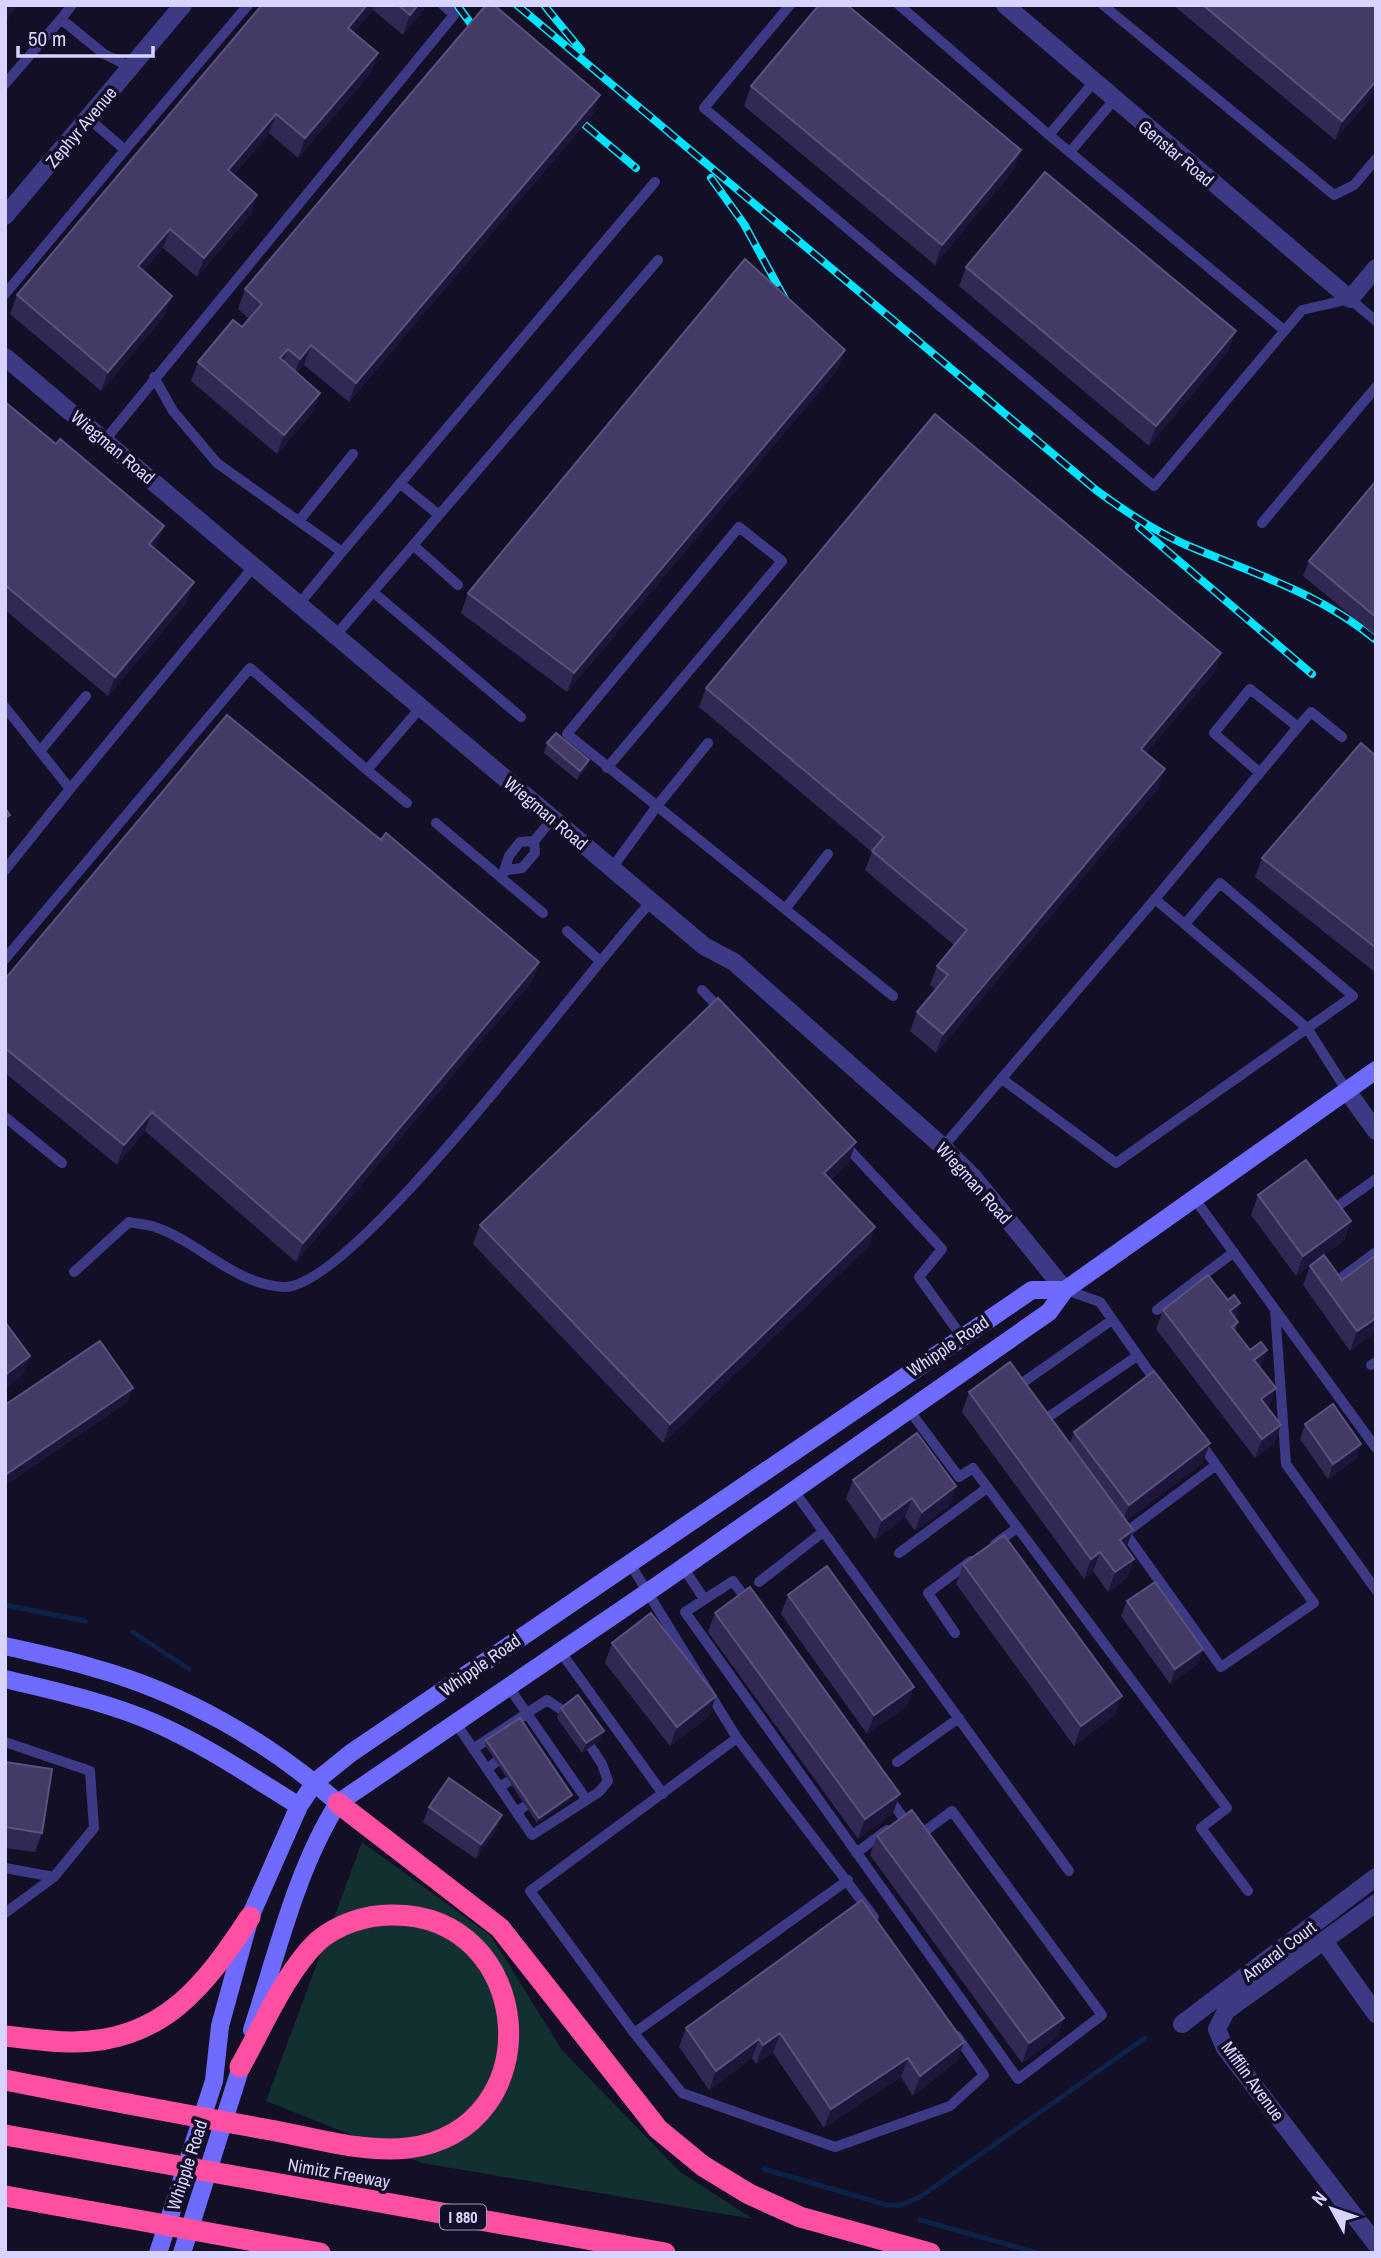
<svg xmlns="http://www.w3.org/2000/svg" width="1381" height="2258" font-family="'Archivo Narrow',sans-serif">
<style>
.green{fill:#12302f}
.lines{fill:none;stroke-linecap:round;stroke-linejoin:round}
.stream{stroke:#0c2248;stroke-width:5}
.lane{stroke:#3d3a85;stroke-width:10}
.street{stroke:#3d3a85;stroke-width:18}
.secondary{stroke:#6f6bff;stroke-width:18}
.highway{stroke:#ff4fa3;stroke-width:21}
.rail-casing{stroke:#00e5ff;stroke-width:8}
.rail{stroke:#130f26;stroke-width:5;stroke-dasharray:16;stroke-linecap:butt}
.wall{fill:#312854}
.shaded-wall{fill:#1d163a}
.building{fill:#433a66;stroke:#5a527e;stroke-width:2}
.labels{text-anchor:middle;dominant-baseline:central;stroke-width:7;stroke-linejoin:round;paint-order:stroke}
.shield{fill:#130f26;stroke:#9e99be;stroke-width:2}
.shield-label{font-size:16px;font-weight:bold;fill:#d9d4ff}
.street-label{font-size:18px;fill:#d9d4ff;stroke:#130f26}
</style>
<rect width="100%" height="100%" fill="#130f26"/>
<!-- green -->
<path class="green" d="M362,1842L491,1936L562,2050L679,2171L753,2219L422,2163L266,2101Z"/>
<g class="lines">
<!-- stream -->
<path class="stream" d="M5,1605L85,1621
M133,1632L189,1669
M764,2169L887,2205H901L920,2197L1145,2038
M920,2220L1038,2253"/>
<!-- lane -->
<path class="lane" d="M790,5L704,108L1154,486L1302,310L1350,299L1376,321
M899,5L1049,135
M1103,5L1334,195L1354,185L1376,159
M61,19L72,5
M1093,83L1049,135L1284,330
M5,84L61,19L104,54L131,67
M88,118L125,150L248,5
M1070,152L1113,101
M5,294L125,150
M154,377L173,411L217,463L342,552L299,604
M105,440L454,15L443,5
M402,485L439,515
M299,521L353,454
M1262,523L1376,387
M413,545L458,585
M342,552L655,182
M373,592L521,717
M336,635L658,260
M5,707L70,789L5,870
M1298,727L1311,712L1342,737
M40,751L86,696
M607,768L782,561L739,527L567,734L657,806L708,743
M367,770L407,803
M1260,773L1214,733L1250,689L1298,727L1155,899L1307,1028L1347,1091
M70,789L254,566
M436,823L543,913
M612,868L657,806L893,996
M507,870L522,868L535,853L534,841L553,818
M503,874L509,856L520,842L534,841
M786,908L828,854
M567,931L599,960
M5,959L250,668L367,770L421,707
M702,990L721,1010
M1002,1079L1116,1163L1353,996L1220,883L1185,924
M5,1117L62,1163
M845,1145L942,1249L919,1277L962,1337
M943,1147L1155,899
M1194,1198L1376,1448
M1331,1211L1376,1179
M74,1272L129,1222C137,1224 147,1224 155,1227C199,1242 234,1284 283,1287C353,1292 592,963 651,902
M1333,1284L1376,1252
M1066,1290L1100,1302L1157,1383
M1157,1310L1234,1252
M1275,1310L1286,1464L1376,1590
M1371,1365L1376,1362
M1020,1389L1018,1386L1112,1320
M909,1410L959,1477L973,1468L1227,1808L1201,1828L1248,1891
M1041,1422L1137,1356
M1199,1441C1238,1495 1275,1550 1314,1603L1221,1667L1125,1533L1216,1465
M794,1491L1069,1871
M995,1544L1017,1528
M899,1553L987,1488
M629,1562L737,1738L874,1917
M683,1567L704,1599
M733,1581L917,1837L952,1811L1102,2015L1018,2079L685,1612Z
M759,1582L823,1532
M955,1633L928,1593L971,1561
M560,1651L663,1794
M508,1686L586,1799
M455,1722L532,1835L599,1792L608,1781L602,1764L591,1747
M737,1738L530,1891L634,2033L848,1880
M5,1742L90,1771L94,1828L54,1877L5,1868
M473,1749L547,1700L565,1712
M897,1762L959,1718
M487,1769L496,1762
M500,1787L509,1781
M517,1812L525,1806
M856,1853L887,1830
M5,1913L54,1877
M634,2033L682,2093L835,2147L950,2106L984,2075L957,2036"/>
<!-- street -->
<path class="street" d="M1005,5L1350,299L1376,268
M5,216L183,5
M5,357L704,946L734,962L943,1147L973,1177L1065,1290
M1347,1091L1376,1131
M1376,1903L1226,2011L1217,2029L1225,2048L1376,2244
M1324,1941L1376,2014
M1182,2024L1376,1877"/>
<!-- secondary -->
<path class="secondary" d="M5,1646C35,1653 65,1659 94,1668C184,1693 269,1742 338,1803
M5,1679C55,1691 107,1702 155,1723C205,1745 252,1777 299,1806
M252,2030C277,1954 296,1870 338,1803L661,1583L1049,1312L1065,1290L1376,1070
M158,2253L214,2081L220,2026L250,1917L299,1806L315,1782L351,1753L1032,1290H1065
M182,2253L244,2057"/>
<!-- highway -->
<path class="highway" d="M338,1803L500,1928L658,2129L703,2166L749,2194L800,2217L930,2253
M5,2036C27,2038 48,2042 70,2042C162,2043 205,1986 250,1917
M5,2080C95,2098 186,2115 276,2131C317,2139 366,2153 408,2148C553,2129 536,1913 391,1915C366,1915 338,1924 318,1941C286,1971 262,2028 240,2067
M5,2135L665,2253
M5,2196L320,2253"/>
<defs>
<path id="rail" d="M457,5L474,28
M517,5L1096,490C1123,510 1153,530 1184,544C1251,573 1319,592 1376,640
M544,5L581,50
M585,125L636,168
M711,178L744,224L791,310
M1139,527L1312,674"/>
</defs>
<!-- rail casing -->
<use href="#rail" class="rail-casing"/>
<!-- rail -->
<use href="#rail" class="rail"/>
</g>
<!-- wall -->
<path class="wall" d="M262,5H427L403,35L373,10L353,33L378,53L371,73L298,158L269,133L234,175L257,195L250,215L197,277L163,248L143,271L165,315L101,391L10,314L17,295Z
M1173,5H1376V92L1335,140Z
M751,86L1021,150L1014,169L935,265L744,106Z
M593,114L349,402L304,365L297,373L320,393L313,412L277,454L191,381L198,362L242,327L249,319L238,309L245,289Z
M966,267L1229,350L1149,446L959,286Z
M845,350L838,369L567,692L461,613L468,593Z
M5,402L157,545L154,549L187,602L108,696L5,610Z
M1376,481V636L1303,576L1309,561Z
M1221,653L1214,673L1146,753L1158,788L936,1053L910,1031L917,1012L936,990L930,985L937,966L954,945L865,870L872,852L699,707L706,688Z
M547,743L589,760L585,770L577,780L544,753Z
M1376,756V973L1255,877L1262,858Z
M381,840L539,962L532,981L296,1262L145,1131L117,1165L5,1073V979Z
M856,1142L849,1162L830,1180L875,1227L868,1247L663,1443L473,1244L480,1225Z
M1258,1195L1351,1221L1344,1240L1296,1276L1251,1215Z
M1376,1255V1332L1350,1351L1303,1285L1310,1266L1342,1280Z
M1228,1300L1240,1303L1235,1318L1238,1322L1235,1331L1250,1350H1267L1260,1368L1276,1388L1268,1408L1281,1425L1274,1444L1255,1458L1156,1329L1163,1310Z
M969,1392L1070,1443L1074,1432L1203,1463L1126,1521V1548L1134,1559L1127,1578L1108,1592L1093,1571L1084,1579L962,1412Z
M1305,1424L1361,1444L1356,1459L1328,1479L1300,1439Z
M853,1480L956,1486L949,1506L915,1531L905,1517L875,1540L846,1499Z
M963,1564L1115,1715L1074,1746L956,1584Z
M788,1595L907,1706L867,1734L781,1614Z
M1127,1601L1198,1664L1170,1684L1121,1616Z
M715,1613L900,1794L893,1813L858,1839L708,1632Z
M612,1643L709,1716L670,1746L605,1663Z
M561,1708L600,1740L582,1753L557,1718Z
M486,1740L570,1800L537,1823L485,1745Z
M5,1762L42,1833L35,1852L5,1848Z
M429,1807L502,1815L496,1830L476,1859L423,1822Z
M877,1836L1064,2018L1057,2037L1022,2063L870,1855Z
M862,1900L957,2061L913,2096L901,2077L824,2128L773,2053L756,2064L752,2058L709,2090L679,2047L686,2028Z"/>
<!-- shaded-wall -->
<path class="shaded-wall" d="M10,5H19L5,22V11Z
M367,5H374L373,10L341,48L348,28Z
M418,5H427L403,35L410,15Z
M378,53L371,73L298,158L305,138Z
M1376,81V92L1335,140L1342,121Z
M600,95L593,114L349,402L356,383Z
M276,114L269,133L221,190L228,170Z
M1021,150L1014,169L935,265L942,245Z
M257,195L250,215L197,277L204,258Z
M170,229L163,248L131,286L138,266Z
M172,296L165,315L101,391L108,372Z
M1236,331L1229,350L1149,446L1156,426Z
M311,345L304,365L293,378L300,359Z
M288,349L281,368L280,358Z
M845,350L838,369L567,692L574,673Z
M320,393L313,412L277,454L284,435Z
M164,526L157,545L142,563L149,544Z
M194,582L187,602L108,696L115,677Z
M1221,653L1214,673L1134,768L1141,749Z
M589,760L585,770L577,780L580,771Z
M1165,769L1158,788L936,1053L943,1034Z
M10,815L5,828V818Z
M539,962L532,981L296,1262L303,1243Z
M152,1112L145,1131L117,1165L124,1145Z
M856,1142L849,1162L816,1192L824,1173Z
M1351,1221L1344,1240L1296,1276L1303,1256Z
M875,1227L868,1247L663,1443L670,1424Z
M1240,1303L1233,1322L1230,1311Z
M1376,1318V1332L1350,1351L1357,1331Z
M1267,1350L1260,1369L1254,1360Z
M30,1356L23,1375L5,1389V1375Z
M133,1388L128,1402L5,1486V1475Z
M1276,1388L1269,1407L1254,1419L1261,1399Z
M1281,1425L1274,1444L1255,1458L1262,1439Z
M1210,1443L1203,1463L1122,1524L1129,1505Z
M1361,1444L1356,1459L1328,1479L1333,1464Z
M956,1486L949,1506L915,1531L922,1512Z
M912,1498L905,1517L875,1540L882,1520Z
M1133,1530L1126,1549L1120,1540Z
M1100,1552L1093,1571L1084,1579L1091,1559Z
M1134,1559L1127,1578L1108,1592L1115,1572Z
M1203,1649L1198,1664L1170,1684L1175,1669Z
M914,1687L907,1706L867,1734L874,1715Z
M716,1696L709,1716L670,1746L677,1727Z
M1122,1696L1115,1715L1074,1746L1081,1726Z
M604,1731L600,1740L582,1753L586,1743Z
M900,1794L893,1813L858,1839L865,1819Z
M572,1795L570,1800L537,1823L539,1818Z
M502,1815L496,1830L476,1859L481,1844Z
M1064,2018L1057,2037L1022,2063L1029,2043Z
M780,2033L773,2053L756,2064L763,2045Z
M759,2039L752,2058L709,2090L716,2071Z
M964,2042L957,2061L913,2096L920,2076Z
M908,2058L901,2077L824,2128L831,2109Z"/>
<!-- building -->
<path class="building" d="M262,5H367L348,28L378,53L305,138L276,114L228,170L257,195L204,258L170,229L138,266L172,296L108,372L17,295Z
M398,5H418L410,15Z
M486,5H494L600,95L356,383L311,345L300,359L288,349L280,358L320,393L284,435L198,362L233,320L242,327L262,304L245,289Z
M819,5H847L1021,150L942,245L751,86Z
M1203,5H1376V81L1342,121Z
M1045,172L1236,331L1156,426L966,267Z
M745,259L845,350L574,673L468,593Z
M5,402L56,444L60,439L164,526L149,544L194,582L115,677L5,585Z
M935,414L1221,653L1141,749L1165,769L943,1034L917,1012L948,975L937,966L967,930L872,851L884,837L706,688Z
M1376,481V617L1309,561Z
M227,715L381,840L386,833L539,962L303,1243L152,1112L124,1145L5,1048V979Z
M556,733L589,760L580,771L547,743Z
M1361,743L1376,756V948L1262,858Z
M5,808L10,815L5,818Z
M718,998L856,1142L824,1173L875,1227L670,1424L480,1225Z
M1306,1160L1351,1221L1303,1256L1258,1195Z
M1324,1255L1342,1280L1376,1255V1318L1357,1331L1310,1266Z
M1208,1275L1228,1300L1234,1295L1240,1303L1230,1311L1238,1322L1232,1327L1250,1350L1261,1342L1267,1350L1254,1360L1276,1388L1261,1399L1281,1425L1262,1439L1163,1310Z
M5,1322L30,1356L5,1375Z
M100,1341L133,1388L5,1475V1405Z
M1010,1362L1133,1530L1120,1540L1134,1559L1115,1572L1100,1552L1091,1559L969,1392Z
M1154,1371L1210,1443L1129,1505L1074,1432Z
M1333,1404L1361,1444L1333,1464L1305,1424Z
M917,1433L956,1486L922,1512L912,1498L882,1520L853,1480Z
M1004,1535L1122,1696L1081,1726L963,1564Z
M827,1566L914,1687L874,1715L788,1595Z
M1155,1582L1203,1649L1175,1669L1127,1601Z
M750,1587L900,1794L865,1819L715,1613Z
M651,1613L716,1696L677,1727L612,1643Z
M578,1695L604,1731L586,1743L561,1708Z
M520,1718L572,1795L539,1818L486,1740Z
M5,1762L52,1769L42,1833L5,1827Z
M449,1778L502,1815L481,1844L429,1807Z
M912,1810L1064,2018L1029,2043L877,1836Z
M862,1900L964,2042L920,2076L908,2058L831,2109L780,2033L763,2045L759,2039L716,2071L686,2028Z"/>
<g class="labels">
<!-- shield labels -->
<rect class="shield" x="440" y="2204.5" width="46" height="25" rx="5"/>
<g class="shield-label">
<text x="463" y="2217">I 880</text>
</g>
<!-- street labels -->
<g class="street-label">
<text transform="translate(81 127) rotate(-50)">Zephyr Avenue</text>
<text transform="translate(1176 153) rotate(40)">Genstar Road</text>
<text transform="translate(113 447) rotate(40)">Wiegman Road</text>
<text transform="translate(546 813) rotate(40)">Wiegman Road</text>
<text transform="translate(974 1183) rotate(48)">Wiegman Road</text>
<text transform="translate(948 1346) rotate(-34)">Whipple Road</text>
<text transform="translate(480 1665) rotate(-35)">Whipple Road</text>
<text transform="translate(1279 1951) rotate(-37)">Amaral Court</text>
<text transform="translate(1253 2081) rotate(54)">Mifflin Avenue</text>
<text transform="translate(187 2165) rotate(-72)">Whipple Road</text>
<text transform="translate(339 2173) rotate(10)">Nimitz Freeway</text>
</g>
</g>
<!-- border -->
<rect width="1381" height="2258" fill="none" stroke="#d9d4ff" stroke-width="14"/>
<!-- north arrow -->
<g transform="translate(1332 2209) rotate(310)" stroke="#130f26" stroke-width="5" paint-order="stroke">
<path d="M0-5L12 26L0 18L-12 26Z" fill="#d9d4ff"/>
<text y="-10" font-size="19" font-weight="bold" text-anchor="middle" fill="#d9d4ff">N</text>
</g>
<!-- scale -->
<path d="M18 46v10h135v-10" fill="none" stroke="#d9d4ff" stroke-width="3.5"/>
<text x="28" y="46" font-size="21" fill="#d9d4ff" stroke="#130f26" stroke-width="5" paint-order="stroke">50 m</text>
</svg>
